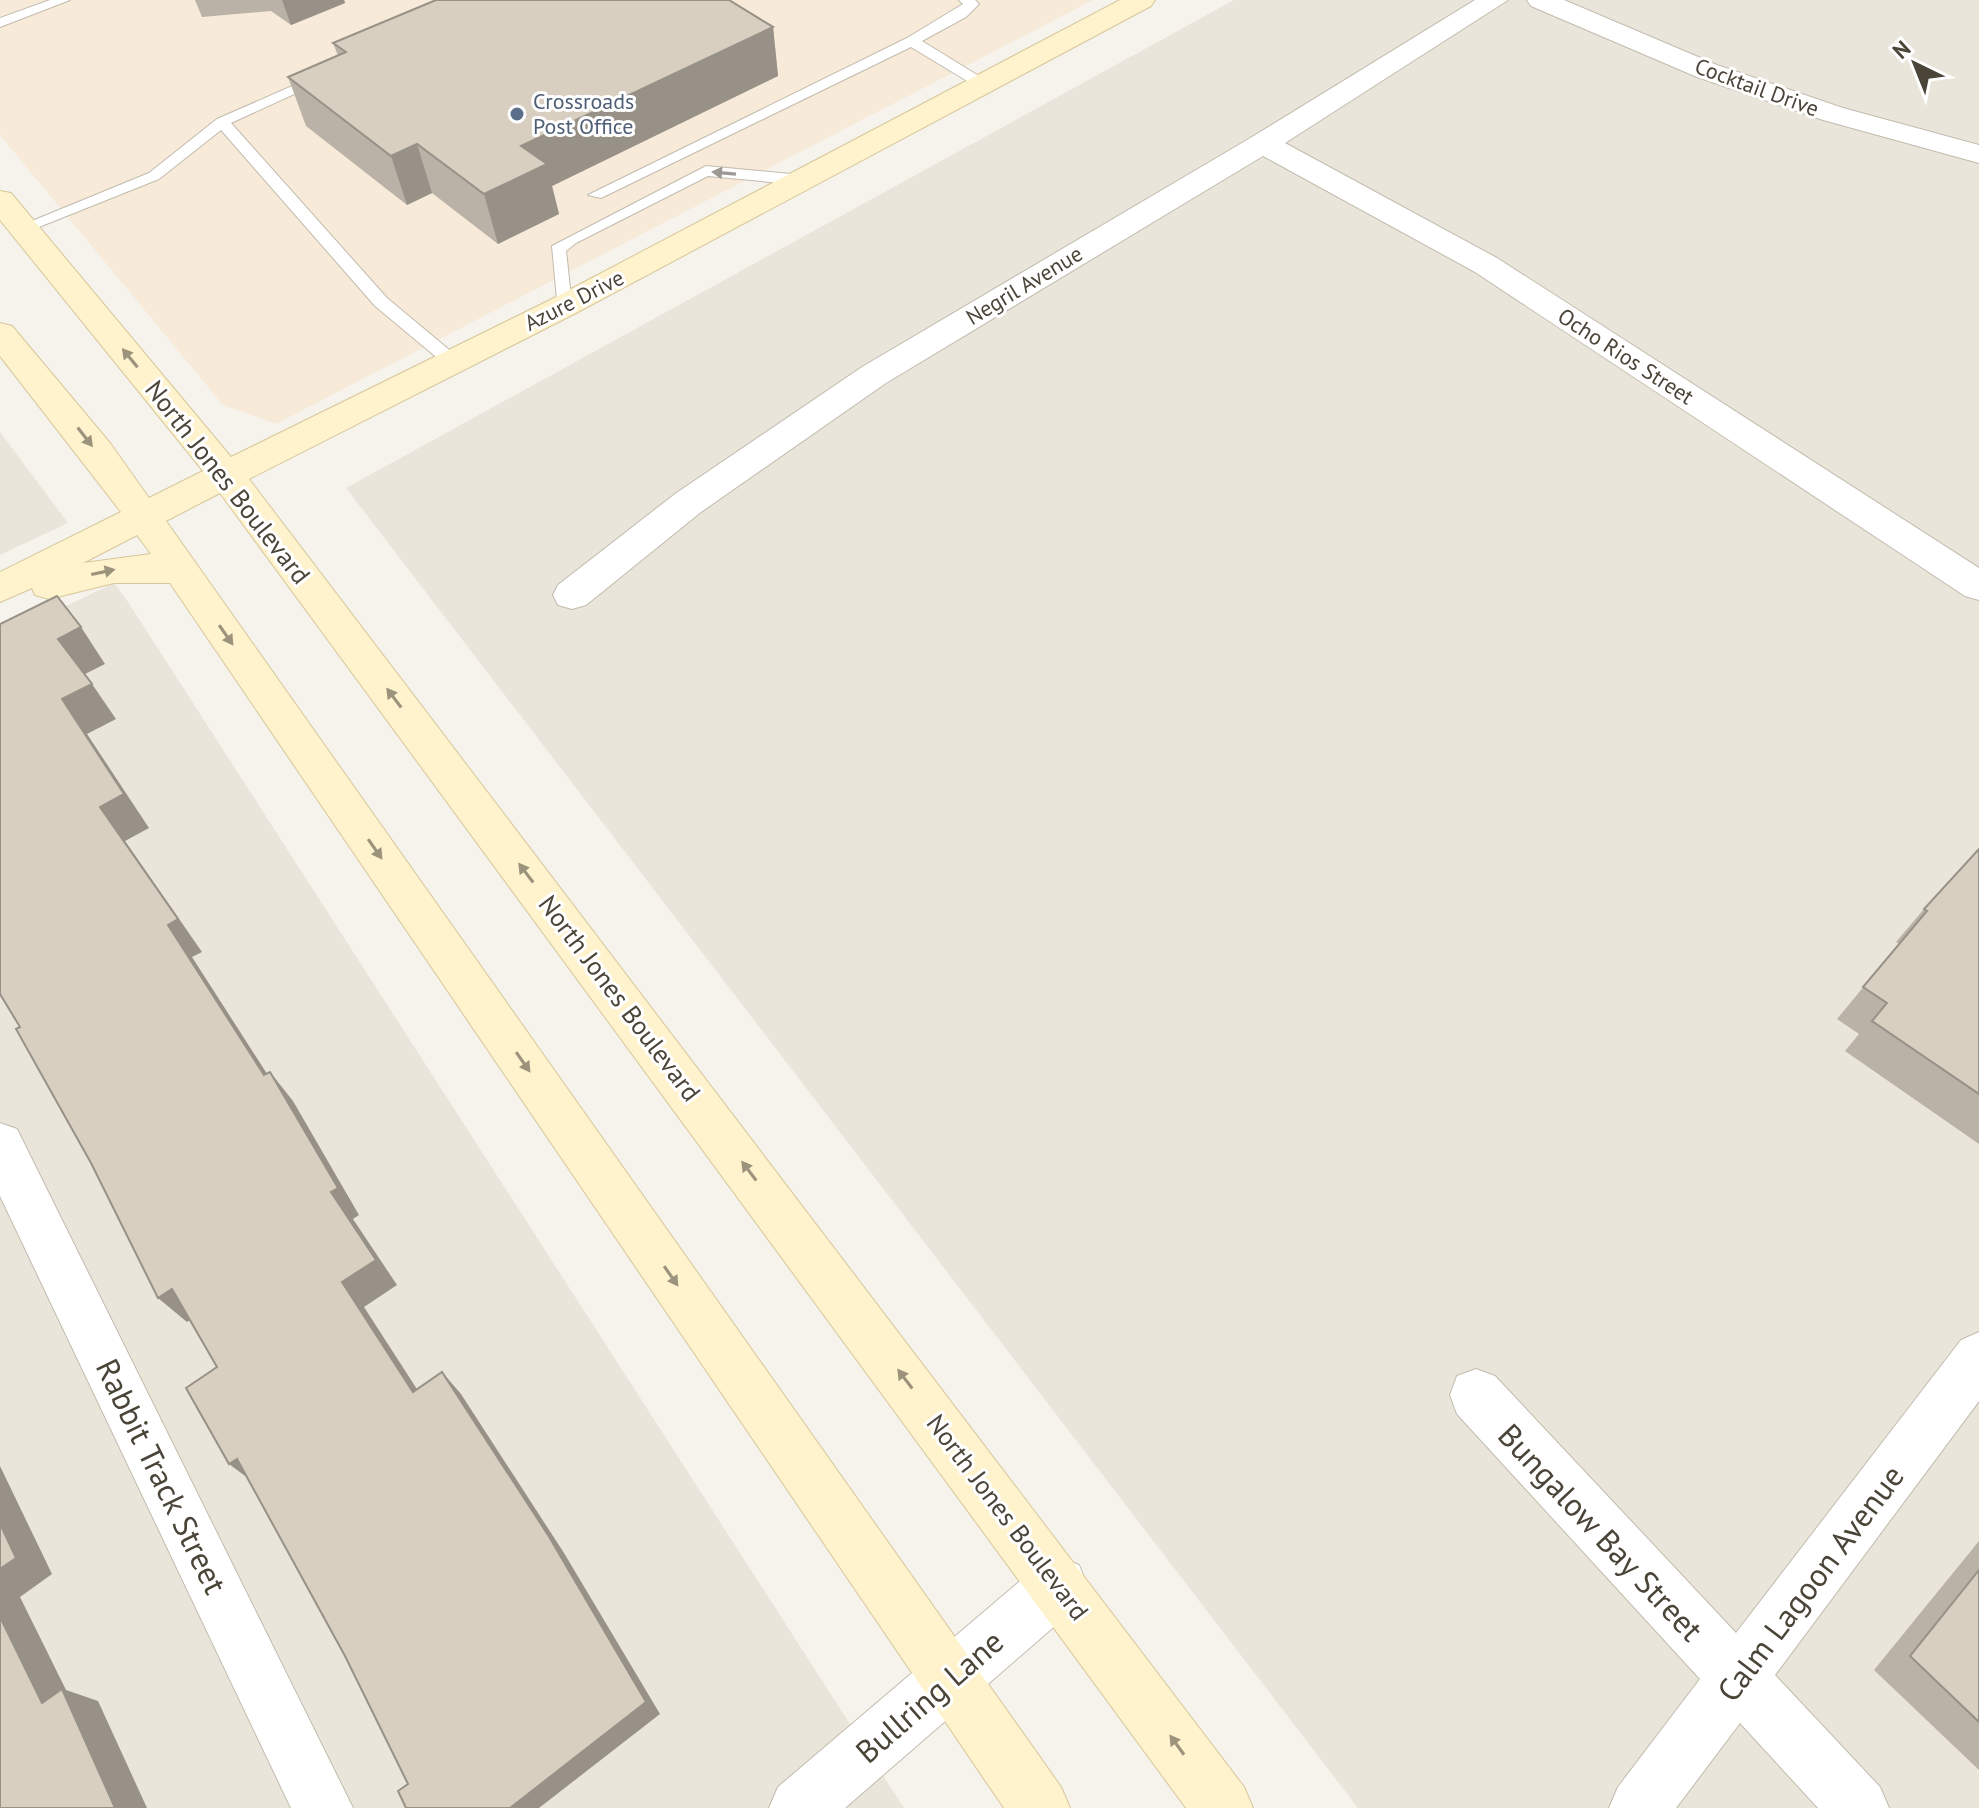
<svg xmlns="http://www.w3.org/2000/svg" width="1979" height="1808" font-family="'PT Sans',sans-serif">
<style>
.residential{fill:#eae5da}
.commercial{fill:#f7ead8}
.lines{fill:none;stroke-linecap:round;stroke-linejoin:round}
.lane-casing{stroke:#c2bbae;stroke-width:2}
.street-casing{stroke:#c2bbae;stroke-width:2}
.secondary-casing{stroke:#d6c79b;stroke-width:2}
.lane{fill:#fff;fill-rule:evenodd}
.street{fill:#fff;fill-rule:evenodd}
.secondary{fill:#fff3cd;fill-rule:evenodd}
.wall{fill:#bab2a6}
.shaded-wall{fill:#979187}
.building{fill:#d8cfc1;stroke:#979187;stroke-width:2}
.oneway{fill:#9c9892}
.oneway2{fill:#9c937c}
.service-dot{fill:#5c6f8a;stroke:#fff;stroke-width:3}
.labels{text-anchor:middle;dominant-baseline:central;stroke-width:6;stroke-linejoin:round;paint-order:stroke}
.far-street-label{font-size:22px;fill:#4b4439;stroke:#fff}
.far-service-label{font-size:22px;fill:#4e5e75;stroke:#fff;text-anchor:start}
.street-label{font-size:26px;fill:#4b4439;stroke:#fff}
.near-street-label{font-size:32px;fill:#4b4439;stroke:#fff}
</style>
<rect width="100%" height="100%" fill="#f6f3ec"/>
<!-- residential -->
<path class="residential" d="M1234,0H1979V1808H1358L346,488Z
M0,432L68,523L0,555Z
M114,583L128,602L904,1808H0V638Z"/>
<!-- commercial -->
<path class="commercial" d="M0,0H1093L276,424L223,405L0,135Z"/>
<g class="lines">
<defs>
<path id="lane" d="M50,0H70L0,27V18Z
M959,0H975L979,4L966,17L922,41L987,81V87H977L911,47L601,198L588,195L907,38L963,4Z
M315,76L327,79L231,123L387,298L459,358V366H447L375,306L221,130L159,179L29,231L15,228L149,173L217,119Z
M706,166L802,175L810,180L802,185L708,176L576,243L566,251L572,306L564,311L558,310L552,246Z"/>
<path id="street" d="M1475,0H1508L1285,143L1497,258L1979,568V600L1965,596L1475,272L1263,156L886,383L701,512L586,605L572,609L558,605L553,595L558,585L675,494L862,367L1252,137Z
M1527,0H1564L1717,65L1843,108L1979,145V163L1823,120L1697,77L1531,6Z
M0,1123L17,1129L353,1808H291L0,1196Z
M1979,1332V1401L1775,1675L1880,1787L1889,1808H1818L1740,1723L1676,1808H1609L1618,1787L1700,1679L1457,1414L1450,1395L1457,1376L1476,1369L1495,1376L1736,1633L1961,1340Z
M1059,1557L1079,1565L1087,1585L1079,1605L845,1808H769L778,1787L1039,1565Z"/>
<path id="secondary" d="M1120,0H1155L1151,6L576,313L249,479L1244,1787L1253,1808H1186L220,493L166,521L1061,1787L1070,1808H1004L170,583H114L49,599L35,595L32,588L0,602V572L121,512L0,356V323L12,326L110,443L149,498L203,471L0,220V191L11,193L231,457L552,299ZM137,535L151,554L83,563Z"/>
</defs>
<!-- lane casing -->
<use href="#lane" class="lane-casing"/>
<!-- street casing -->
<use href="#street" class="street-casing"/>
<!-- secondary casing -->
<use href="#secondary" class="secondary-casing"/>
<!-- lane -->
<use href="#lane" class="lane"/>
<!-- street -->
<use href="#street" class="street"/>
<!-- secondary -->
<use href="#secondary" class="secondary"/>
</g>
<!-- wall -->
<path class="wall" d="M195,0H344L345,3L291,25L271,11L202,17Z
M773,27L778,76L552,186L559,214L498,244L432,193L407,205L306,126L288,77L338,56L333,43Z
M1979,849V1144L1845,1051L1859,1034L1837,1019L1899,944L1896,942L1924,909Z
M1979,1541V1770L1874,1670Z"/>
<!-- shaded-wall -->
<path class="shaded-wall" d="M282,0H344L345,3L291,25Z
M773,27L778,76L552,186L559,214L498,244L484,194L521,146Z
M417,144L432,193L407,205L391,156Z
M81,627L105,664L83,675L58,639Z
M92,684L116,719L87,734L149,828L125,841L202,952L192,957L287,1105L264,1075L168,925L100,807L62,699Z
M270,1072L293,1101L359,1215L353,1219L397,1285L364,1307L433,1414L413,1392L342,1282L331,1192Z
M172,1289L200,1314L187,1322L158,1298Z
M442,1372L461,1394L564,1553L660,1714L539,1808H510Z
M237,1459L256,1484L229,1464Z
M0,1466L52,1574L20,1597L66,1690L98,1701L147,1808H115L42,1703L0,1617Z"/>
<!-- building -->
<path class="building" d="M436,0H729L773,27L521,146L547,164L484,194L417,144L391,156L288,77L346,52L333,43Z
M57,596L81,627L58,639L92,684L62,699L124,794L100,807L178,919L168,925L264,1075L270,1072L338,1188L331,1192L376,1260L342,1282L413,1392L442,1372L548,1535L646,1702L510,1808H406L398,1791L408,1784L345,1656L237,1459L229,1464L186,1388L217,1367L172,1289L158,1298L91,1163L16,1029L20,1027L0,994V624Z
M1979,849V1094L1872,1021L1887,1003L1863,987L1927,911L1924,909Z
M0,1524L16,1558L0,1569Z
M1979,1570V1722L1910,1656Z
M0,1617L42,1703L62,1689L115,1808H0Z"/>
<!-- one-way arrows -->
<defs><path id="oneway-solid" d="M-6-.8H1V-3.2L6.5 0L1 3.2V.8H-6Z" transform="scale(2)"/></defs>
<use class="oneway" href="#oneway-solid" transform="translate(724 173) rotate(-175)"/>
<g class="oneway2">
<use href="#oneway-solid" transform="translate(130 358) rotate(-129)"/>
<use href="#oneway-solid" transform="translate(85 437) rotate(52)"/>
<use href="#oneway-solid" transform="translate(103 572) rotate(-12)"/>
<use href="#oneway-solid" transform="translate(226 635) rotate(55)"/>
<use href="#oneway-solid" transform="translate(394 698) rotate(-127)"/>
<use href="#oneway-solid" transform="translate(375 849) rotate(55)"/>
<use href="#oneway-solid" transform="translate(526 873) rotate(-127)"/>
<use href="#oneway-solid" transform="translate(523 1062) rotate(55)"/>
<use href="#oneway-solid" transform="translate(749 1171) rotate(-127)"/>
<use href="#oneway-solid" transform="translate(671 1276) rotate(55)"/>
<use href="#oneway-solid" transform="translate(905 1379) rotate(-127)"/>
<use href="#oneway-solid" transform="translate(1177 1745) rotate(-126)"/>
</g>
<!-- markers -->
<circle class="service-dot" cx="517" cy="114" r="8"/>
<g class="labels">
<!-- far-street labels -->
<g class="far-street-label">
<text transform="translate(1757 87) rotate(20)">Cocktail Drive</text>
<text transform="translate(1024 285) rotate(-31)">Negril Avenue</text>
<text transform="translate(574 300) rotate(-27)">Azure Drive</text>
<text transform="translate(1626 356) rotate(33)">Ocho Rios Street</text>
</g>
<!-- far-service labels -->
<g class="far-service-label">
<text x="533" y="101">Crossroads<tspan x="533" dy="25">Post Office</tspan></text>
</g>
<!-- street labels -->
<g class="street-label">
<text transform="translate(228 482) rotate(52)">North Jones Boulevard</text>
<text transform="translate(620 998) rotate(53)">North Jones Boulevard</text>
<text transform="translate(1008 1517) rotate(53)">North Jones Boulevard</text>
</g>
<!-- near-street labels -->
<g class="near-street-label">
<text transform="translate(162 1476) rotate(64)">Rabbit Track Street</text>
<text transform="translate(1601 1532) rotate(47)">Bungalow Bay Street</text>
<text transform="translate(1810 1583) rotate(-53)">Calm Lagoon Avenue</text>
<text transform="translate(929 1696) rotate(-41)">Bullring Lane</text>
</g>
</g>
<!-- north arrow -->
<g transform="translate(1915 64) rotate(317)" stroke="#ffffff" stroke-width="6" paint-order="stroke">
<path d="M0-6L14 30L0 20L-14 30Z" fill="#4b4439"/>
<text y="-12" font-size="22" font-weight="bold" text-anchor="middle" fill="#4b4439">N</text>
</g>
</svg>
